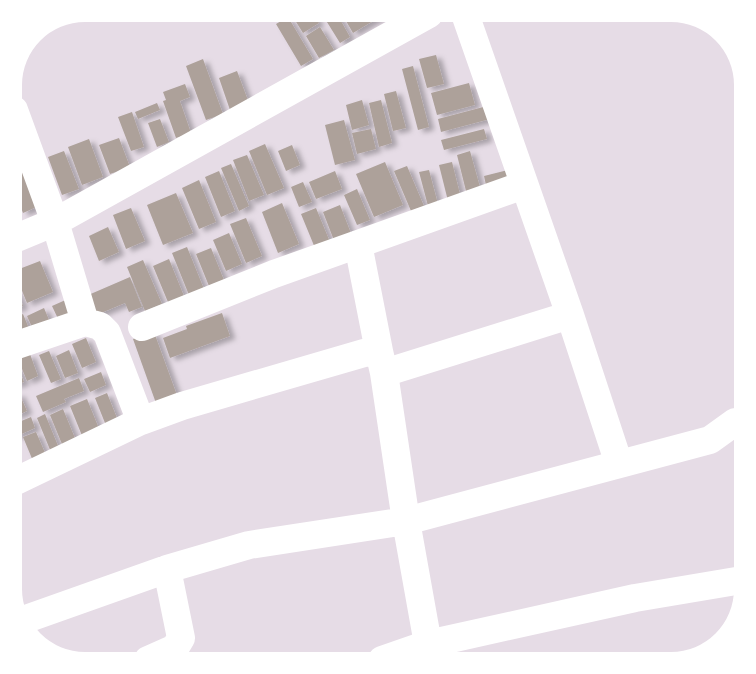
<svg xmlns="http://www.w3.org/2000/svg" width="756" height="674" font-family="Montserrat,sans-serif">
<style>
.building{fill:#ada19a;filter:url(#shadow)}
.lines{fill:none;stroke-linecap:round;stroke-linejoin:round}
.minor{stroke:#fff;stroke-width:28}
</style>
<defs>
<filter id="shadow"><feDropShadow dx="5.5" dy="3" stdDeviation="2.5" flood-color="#0004"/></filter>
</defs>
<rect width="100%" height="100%" fill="#e6dce6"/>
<!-- building -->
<path class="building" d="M298,14H313L319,23L303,33L293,17Z
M322,14H337L350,37L340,43Z
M342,14H382L383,15L353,33Z
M288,17L313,59L301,66L276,24Z
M320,27L334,50L319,58L306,36Z
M436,55L444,84L427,88L419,59Z
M203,59L223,114L206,120L186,66Z
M413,66L429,127L418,130L402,69Z
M237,71L249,103L230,110L219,78Z
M469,83L475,105L437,115L431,93Z
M185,84L190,97L180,101L191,133L176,138L163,101L166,100L163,92Z
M396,91L406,128L393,131L384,94Z
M362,100L369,125L352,130L346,105Z
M381,100L392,143L379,147L369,103Z
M157,103L160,110L138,119L135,112Z
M487,106L490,119L441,132L438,119Z
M132,112L144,147L131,151L118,117Z
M160,119L169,142L157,147L148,123Z
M344,120L355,160L335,165L325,125Z
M371,129L376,149L357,154L352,133Z
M484,129L487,139L444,150L441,140Z
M119,138L130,167L110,174L99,145Z
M89,139L103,177L82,185L68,147Z
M265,144L284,188L267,195L249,151Z
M292,145L300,165L286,171L278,151Z
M64,151L79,189L62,195L48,157Z
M470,151L480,187L466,191L457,155Z
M247,155L264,195L249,201L233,160Z
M385,162L403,205L374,217L356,174Z
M452,162L461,198L448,201L439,165Z
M231,164L249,206L239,211L221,168Z
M407,166L424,206L411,211L394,171Z
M26,169L41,205L23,213L14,189V174Z
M512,169L516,183L487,190L484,176Z
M429,170L438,204L428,206L419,172Z
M219,171L235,211L221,217L205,177Z
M335,171L342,189L316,199L309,182Z
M199,180L216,222L199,229L182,188Z
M303,182L312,202L299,207L291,187Z
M357,189L370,220L357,225L344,195Z
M176,193L193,233L163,245L147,205Z
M282,203L299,244L278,253L262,212Z
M340,205L352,236L335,243L323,212Z
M131,208L145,241L126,249L113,215Z
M316,208L330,242L315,248L301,214Z
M246,218L262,256L246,263L230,224Z
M108,227L119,252L99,261L89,236Z
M229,233L242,264L226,271L213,240Z
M187,247L206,294L191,300L172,253Z
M211,248L226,285L211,291L196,254Z
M169,259L186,301L170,307L153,266Z
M143,260L162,304L145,311L127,267Z
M40,261L53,292L27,303L14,271Z
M130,277L142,307L129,312L125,303L94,316L86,296Z
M14,284L23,306L15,310L14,309Z
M70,298L77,316L60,323L52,306Z
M44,308L52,327L35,334L27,316Z
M222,313L230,336L170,358L163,338L187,329L186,326Z
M23,314L32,336L20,340L14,324V318Z
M154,332L178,398L157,406L133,339Z
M86,338L96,362L82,368L72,344Z
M69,350L78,373L65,378L56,356Z
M49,351L61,379L51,383L39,355Z
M30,354L38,376L27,381L18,359Z
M14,357L24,382L14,386Z
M101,372L106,385L90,392L84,379Z
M79,378L84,391L64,399L66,402L43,412L36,396Z
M19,393L27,411L14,417V395Z
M107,393L119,423L107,428L95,398Z
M87,399L102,436L85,443L70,406Z
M63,409L77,443L64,449L50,415Z
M45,414L61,453L53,457L37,418Z
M31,417L35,428L15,437L14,424Z
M36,432L46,455L33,461L23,437Z"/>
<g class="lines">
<!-- minor -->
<path class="minor" d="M465,14L570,315L619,464
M14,239L55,222L429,14
M358,244L379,351
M85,322L100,326L107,333L138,414
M142,327L274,274L524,185
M14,346L85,322L55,222L14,110
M384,373L570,315
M14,482L141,421L182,406L364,353L379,351L384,373L406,521L428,644L433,660
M26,619L167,569L249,545L406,521L710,440L735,422
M148,660L175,648L181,638L167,569
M382,660L428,644L635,598L742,580"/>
</g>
<!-- crop -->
<path d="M0 0H756V674H0ZM85 22H671A63 63 0 0 1 734 85V589A63 63 0 0 1 671 652H85A63 63 0 0 1 22 589V85A63 63 0 0 1 85 22Z" fill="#fff" fill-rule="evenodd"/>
</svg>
